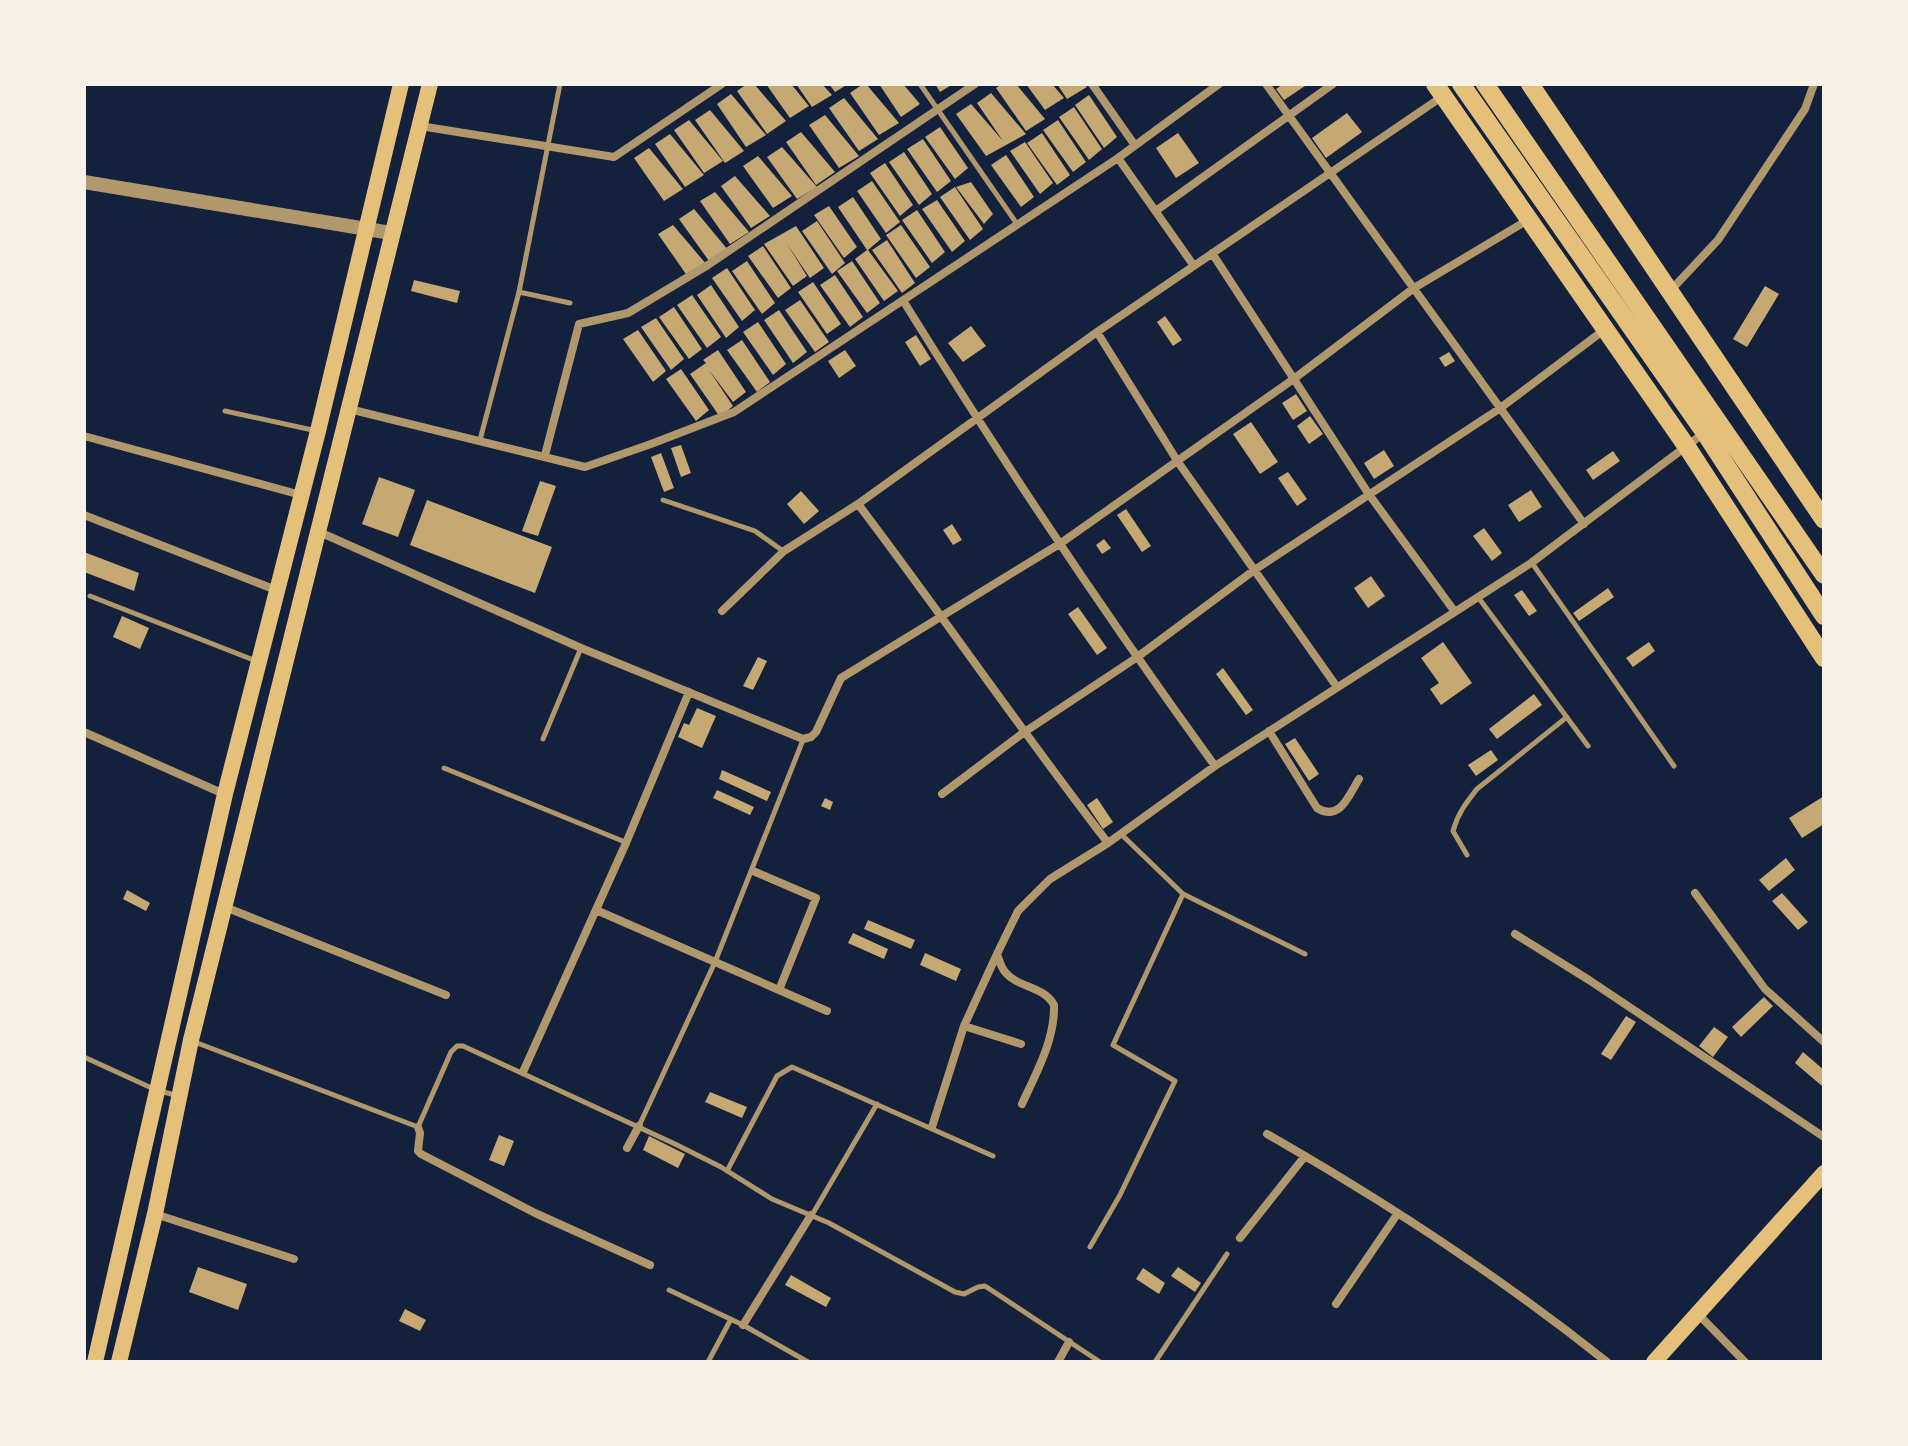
<svg xmlns="http://www.w3.org/2000/svg" width="1908" height="1446" font-family="'Nunito Sans',sans-serif">
<style>
.building{fill:#c6a872}
.lines{fill:none;stroke-linecap:round;stroke-linejoin:round}
.service{stroke:#b1986c;stroke-width:5}
.minor{stroke:#b1986c;stroke-width:8}
.tertiary{stroke:#b1986c;stroke-width:14}
.secondary{stroke:#e5c07b;stroke-width:16}
.trunk{stroke:#e5c07b;stroke-width:18}
</style>
<rect width="100%" height="100%" fill="#14213d"/>
<!-- building -->
<path class="building" d="M747,84H754L786,121L767,134L737,91Z
M766,84H791L809,106L790,118Z
M796,84H822L832,95L812,107Z
M829,84H848L835,92Z
M863,84H866L899,123L879,135L850,93Z
M879,84H903L920,104L901,117Z
M935,84H953L940,92Z
M1002,84H1016L1045,119L1026,131L996,88Z
M1026,84H1052L1064,98L1045,110Z
M1057,84H1084L1087,87L1067,99Z
M1283,84H1308L1284,100L1276,89Z
M991,93L1026,134L986,156L956,114L971,104L1003,141L977,103Z
M731,94L766,135L746,147L717,104Z
M1089,95L1117,137L1104,148L1075,105Z
M844,98L878,139L859,151L829,108Z
M1074,107L1102,149L1089,160L1059,117Z
M710,110L744,151L725,163L695,120Z
M1347,113L1362,132L1326,158L1312,138Z
M825,115L859,156L839,168L809,125Z
M689,120L723,161L704,173L674,130Z
M1058,120L1086,162L1073,172L1043,130Z
M940,127L968,168L955,179L925,137Z
M801,132L835,172L816,185L786,142Z
M1042,133L1070,175L1057,185L1027,143Z
M1178,133L1199,163L1176,178L1156,148Z
M670,134L704,175L685,187L655,144Z
M923,139L951,181L937,192L907,149Z
M1025,142L1053,183L1040,194L1010,151Z
M782,147L817,187L797,199L767,157Z
M649,148L683,189L664,201L634,158Z
M904,152L932,194L919,205L889,162Z
M1006,155L1034,197L1021,207L991,165Z
M758,156L792,196L773,208L743,166Z
M885,163L913,205L900,216L870,173Z
M735,176L770,216L751,228L721,186Z
M872,181L900,222L886,233L857,191Z
M971,182L993,214L984,224L956,187Z
M955,187L983,229L970,240L940,197Z
M715,192L749,232L730,244L700,201Z
M853,197L881,239L868,250L898,291L884,301L855,259L867,250L838,207Z
M937,200L965,241L952,252L922,209Z
M829,206L857,247L844,258L814,215Z
M694,209L728,250L709,261L679,219Z
M917,210L945,252L932,263L902,220Z
M817,221L845,263L832,274L802,231Z
M673,225L707,265L688,277L658,234Z
M901,225L930,267L916,278L886,235Z
M796,226L824,268L810,278L787,244L807,276L793,286L764,244Z
M887,240L915,283L902,293L872,250Z
M763,246L791,288L778,298L748,256Z
M747,261L775,303L762,314L732,271Z
M852,261L880,303L867,313L837,271Z
M727,268L755,310L742,321L712,278Z
M835,275L863,317L850,327L820,285Z
M414,280L460,291L457,303L411,291Z
M813,282L841,324L827,334L798,292Z
M711,285L739,327L726,338L697,295Z
M1765,286L1779,294L1747,347L1733,339Z
M692,295L721,337L707,348L677,305Z
M800,300L829,342L815,352L785,310Z
M674,307L702,349L689,359L659,317Z
M779,310L807,352L793,363L764,320Z
M1165,316L1182,340L1173,346L1157,322Z
M656,318L684,359L671,370L641,327Z
M758,322L786,364L773,375L743,332Z
M971,326L986,346L963,362L948,343Z
M638,330L666,371L653,382L623,339Z
M916,335L931,359L920,366L905,342Z
M742,340L770,382L757,392L727,350Z
M718,350L746,392L733,402L709,370L733,406L720,417L690,374L706,363L703,360Z
M845,350L856,366L839,378L828,361Z
M1449,352L1455,361L1445,367L1439,358Z
M681,369L709,410L696,421L666,379Z
M1296,394L1307,411L1293,420L1282,403Z
M1310,416L1323,434L1309,444L1297,426Z
M1251,422L1278,462L1260,474L1233,434Z
M681,445L691,473L681,477L671,448Z
M1384,450L1394,466L1374,479L1364,463Z
M1613,451L1620,461L1593,480L1586,470Z
M661,453L674,488L664,492L651,457Z
M1288,472L1307,499L1297,506L1278,478Z
M379,477L415,490L398,537L362,524Z
M540,481L556,486L538,536L522,531Z
M1531,490L1542,507L1519,522L1508,505Z
M801,491L819,511L804,524L787,504Z
M427,500L552,547L535,593L410,545Z
M1126,509L1151,546L1142,552L1117,515Z
M952,524L962,540L953,545L943,530Z
M1484,528L1502,553L1492,561L1473,536Z
M1104,539L1111,548L1102,554L1096,545Z
M84,552L139,573L134,591L84,572Z
M1371,576L1385,596L1368,608L1354,588Z
M1608,588L1614,597L1579,621L1573,613Z
M1522,590L1537,611L1529,616L1514,595Z
M1078,607L1107,648L1097,655L1068,614Z
M122,616L149,628L140,649L113,637Z
M1443,642L1472,683L1441,705L1430,689L1439,683L1421,658Z
M1649,642L1655,651L1633,667L1626,658Z
M758,657L767,661L753,690L743,686Z
M1223,668L1253,710L1246,715L1216,674Z
M1534,694L1542,705L1497,739L1489,729Z
M697,708L716,716L702,748L678,737L684,723L689,725Z
M1295,738L1319,774L1309,781L1285,744Z
M1491,750L1498,760L1476,776L1468,765Z
M722,770L771,792L767,801L719,779Z
M717,790L754,807L750,815L713,798Z
M1824,796V824L1802,838L1789,818Z
M825,798L833,802L830,810L821,806Z
M1097,798L1113,822L1103,829L1087,805Z
M1786,858L1795,870L1769,891L1759,880Z
M127,890L150,903L146,911L123,899Z
M1782,893L1808,922L1798,930L1772,901Z
M868,920L915,940L911,949L864,929Z
M853,933L888,949L884,959L848,943Z
M925,953L961,969L956,981L920,965Z
M1764,997L1773,1006L1741,1037L1732,1027Z
M1626,1016L1636,1022L1611,1060L1601,1054Z
M1714,1027L1728,1037L1713,1057L1699,1046Z
M1803,1052L1824,1070L1822,1086L1795,1063Z
M710,1092L747,1107L742,1118L705,1102Z
M499,1135L514,1141L504,1166L489,1160Z
M649,1136L685,1154L678,1168L643,1150Z
M198,1267L247,1284L238,1310L189,1292Z
M1178,1267L1201,1283L1195,1292L1171,1276Z
M1143,1268L1165,1283L1159,1294L1136,1279Z
M791,1275L831,1298L826,1307L785,1285Z
M405,1309L426,1320L420,1331L399,1321Z"/>
<g class="lines">
<!-- service -->
<path class="service" d="M920,84L1017,224
M519,292L570,303
M225,411L317,431
M480,440L519,292L560,84
M663,500L755,531L783,551
M1532,563L1674,766
M90,596L256,661
M1478,597L1588,746
M543,739L581,648
M444,768L625,842
M1121,834L1183,894L1305,954
M1467,855L1453,831C1458,813 1466,803 1477,789L1567,717
M192,1041L418,1127L451,1052L457,1046H463L675,1144L721,1167L772,1199L829,1223L955,1292L964,1294L978,1287L985,1286L1100,1362
M84,1057L156,1090L175,1095
M639,1126L715,962L803,740
M727,1171L777,1076L792,1067L993,1156
M812,1215L877,1104
M1090,1247L1120,1195L1175,1081L1113,1045L1183,894
M669,1290L743,1325L808,1362
M708,1362L731,1319
M1155,1362L1227,1254"/>
<!-- minor -->
<path class="minor" d="M1092,84L1134,144
M1266,84L1584,524
M420,126L614,157L722,84
M1118,158L1194,266
M1157,210L1333,84
M1212,253L1368,493L1455,612
M1671,290L1718,240L1805,109L1814,84
M904,302C1002,460 1106,616 1215,766
M1097,332L1178,462L1337,687
M349,409L585,467L651,444L734,412L1118,158L1219,84
M84,436L301,495
M545,455L579,324L628,313L708,265L975,84
M858,504C943,616 1022,732 1108,843
M84,515L276,590
M317,531L581,648L803,739L811,737L816,732L841,678L1061,543L1295,378L1414,288L1528,220
M722,611L784,551L858,504L1097,332L1443,96
M1269,731L1317,808C1340,822 1349,795 1359,779
M84,732L224,794
M942,794L1023,733L1136,658L1253,571L1499,409L1604,330
M753,871L816,898L779,990
M1695,893L1765,989L1824,1042
M225,907L446,995
M596,910L827,1011
M1515,934L1589,980L1824,1137
M997,954C999,960 1001,967 1005,972C1018,988 1044,986 1054,1005C1055,1040 1036,1073 1022,1104
M964,1026L1021,1044
M523,1072L626,843L689,692
M418,1127L420,1133L418,1151L421,1154L535,1213L650,1265
M932,1127L964,1026L997,954L1018,911L1050,879L1108,843L1215,766L1531,563L1704,433
M1267,1134C1386,1202 1500,1277 1607,1362
M627,1148L639,1126
M155,1214L294,1259
M1240,1238L1305,1156
M1336,1304L1398,1213
M1698,1314L1745,1362
M743,1325L811,1215
M1058,1362L1069,1342"/>
<!-- tertiary -->
<path class="tertiary" d="M84,182L391,233"/>
<!-- secondary -->
<path class="secondary" d="M95,1362L225,794L318,431L401,84
M119,1362L155,1214L191,1040L430,84
M1654,1362L1824,1173"/>
<!-- trunk -->
<path class="trunk" d="M1435,84L1687,447L1824,658
M1461,84L1705,433L1824,616
M1485,84L1824,575
M1530,84L1824,520"/>
</g>
<!-- border -->
<rect width="1908" height="1446" fill="none" stroke="#f6f1e7" stroke-width="172"/>
</svg>
